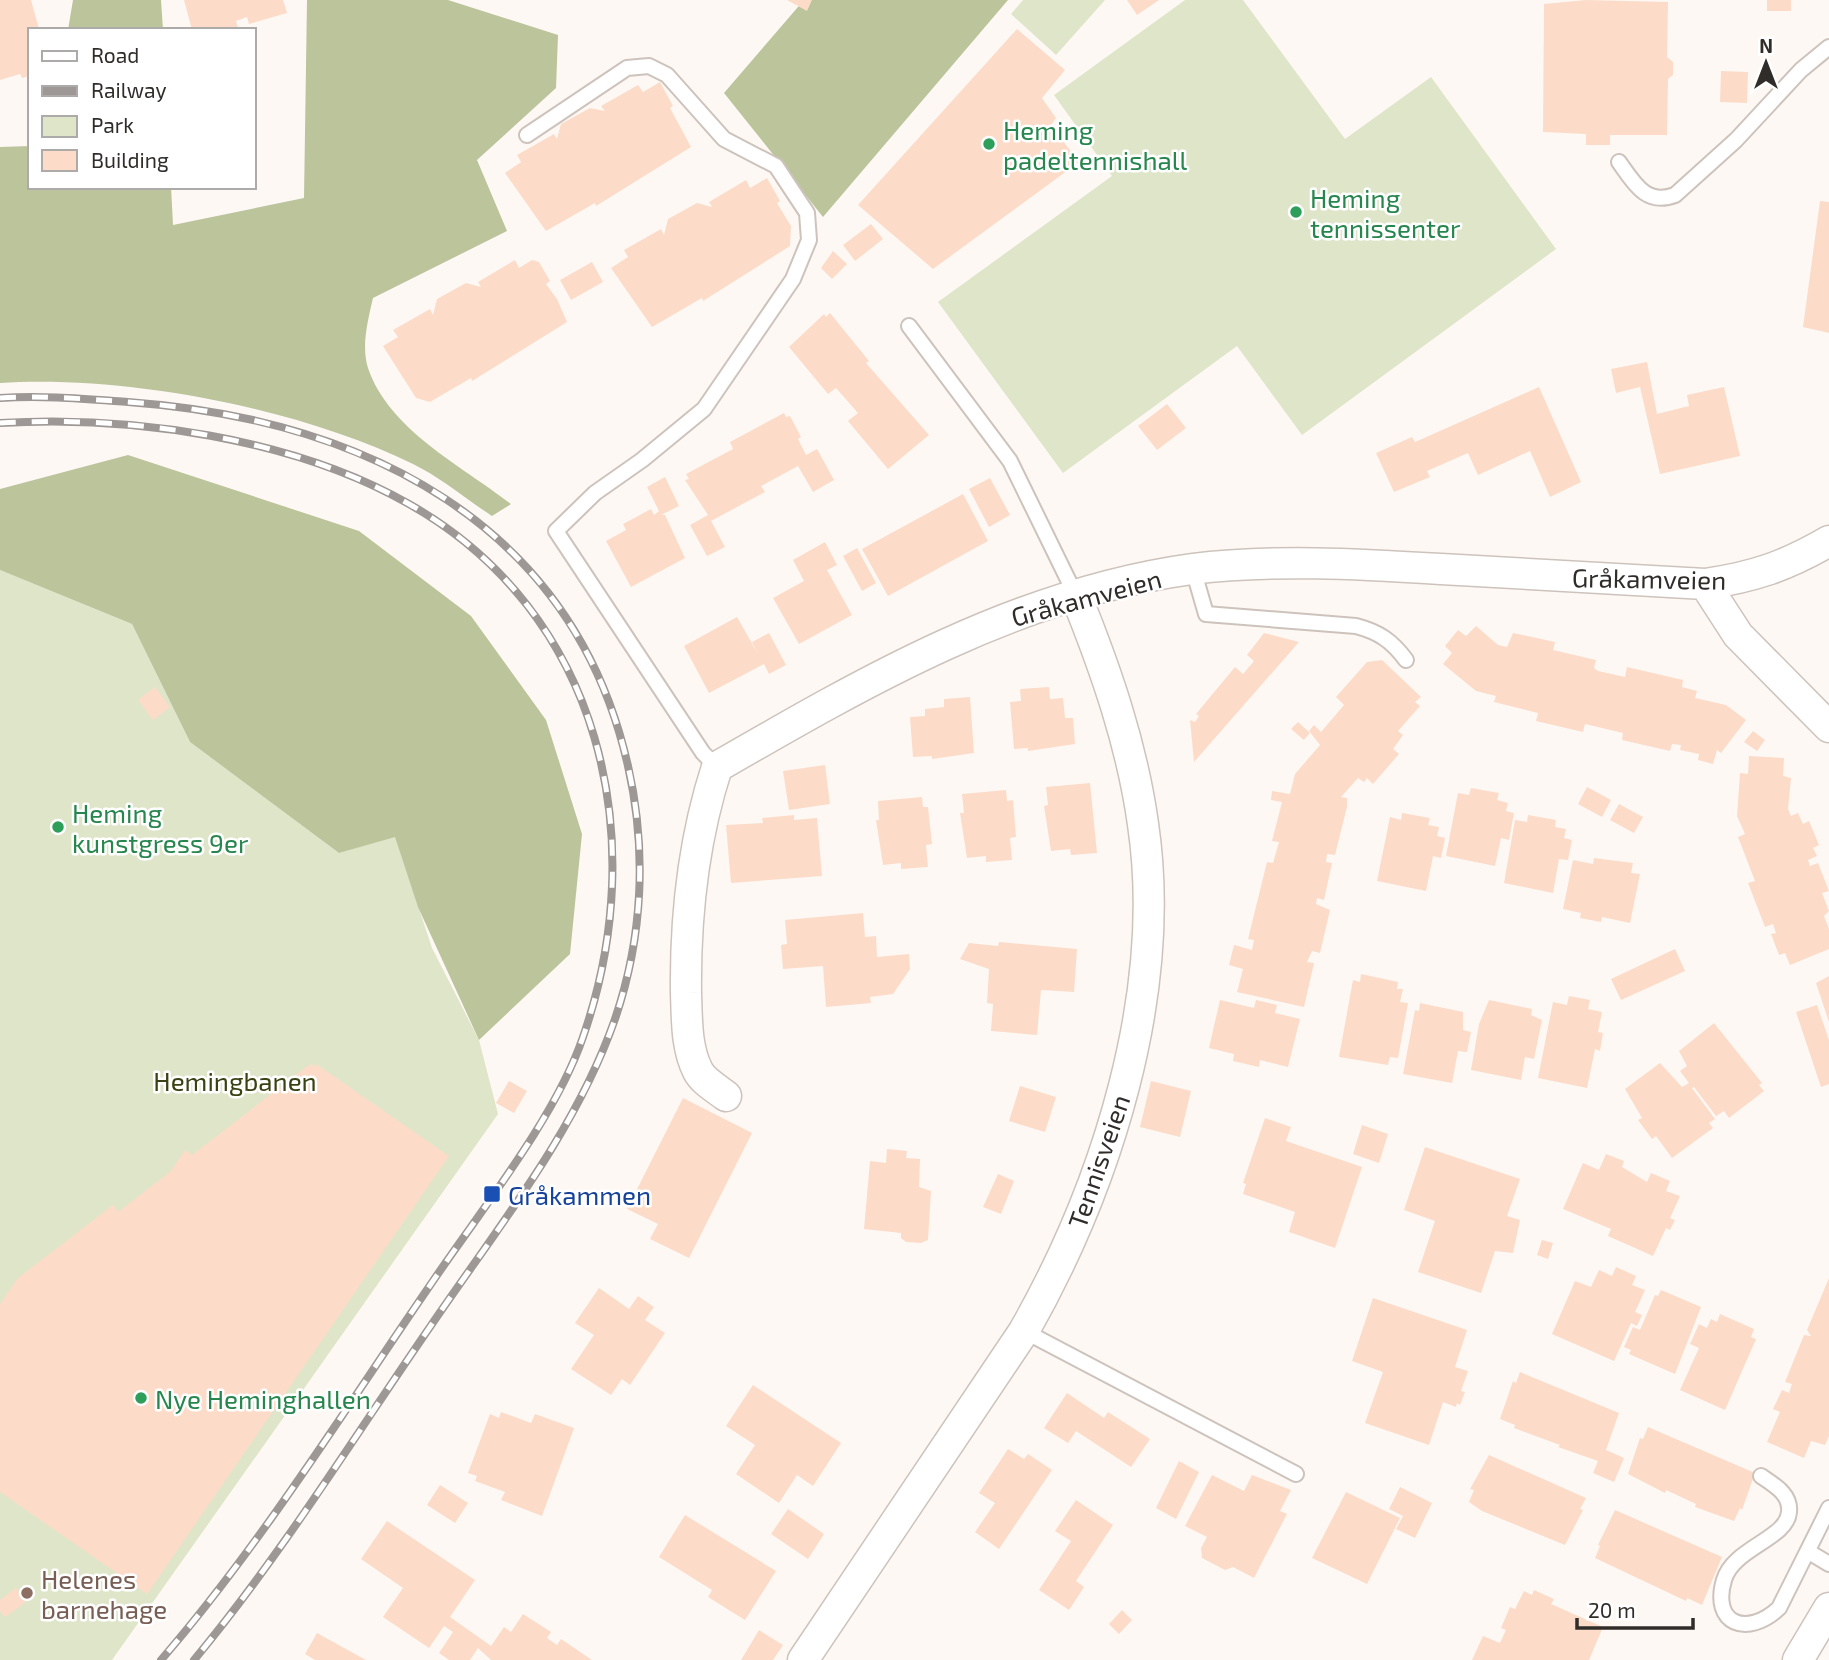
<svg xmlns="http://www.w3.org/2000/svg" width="1829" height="1660" font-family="'Exo 2',sans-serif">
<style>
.green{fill:#dfe5c9}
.forest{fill:#bbc49b}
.building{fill:#fcdcc8}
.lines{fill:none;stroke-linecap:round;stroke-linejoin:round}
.service-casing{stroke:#cdc3bc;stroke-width:18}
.minor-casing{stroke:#cdc3bc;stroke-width:33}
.service{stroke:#fff;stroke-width:14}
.minor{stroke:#fff;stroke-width:30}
.rail-casing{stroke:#9d9895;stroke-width:8}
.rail{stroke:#fff;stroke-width:5;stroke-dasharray:16;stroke-linecap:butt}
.leisure-dot{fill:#2e9e5b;stroke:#fff;stroke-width:2.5}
.transit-dot{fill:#1a4fb4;stroke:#fff;stroke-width:2.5}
.education-dot{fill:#8d6e63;stroke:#fff;stroke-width:2.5}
.labels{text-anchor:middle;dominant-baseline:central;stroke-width:5;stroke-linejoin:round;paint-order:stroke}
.leisure-label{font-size:26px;fill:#27864d;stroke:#fff;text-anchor:start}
.street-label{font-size:26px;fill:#302c2a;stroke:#fff}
.park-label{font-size:26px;fill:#3a4112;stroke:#fff}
.transit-label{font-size:26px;fill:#164399;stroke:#fff;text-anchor:start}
.education-label{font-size:26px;fill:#785e54;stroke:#fff;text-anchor:start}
</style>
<rect width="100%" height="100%" fill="#fef8f4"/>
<!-- green -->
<path class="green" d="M1023,0H1105L1056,55L1011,14Z
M1185,0H1243L1345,139L1431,77L1556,249L1302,435L1237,346L1063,473L938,302L1112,176L1054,95Z
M0,570L132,624L190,742L339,853L395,836L432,948L479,1040L498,1114L112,1660H0Z"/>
<!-- forest -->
<path class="forest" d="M73,0H161L163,30H68Z
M307,0H448L558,35L556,88L477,160L507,231L373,298C368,320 361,346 368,368C389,430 462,466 511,504L492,516C466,499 440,477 413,464C299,408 127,375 0,383V147L30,146V187H171L173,225L304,198Z
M804,0H1008L823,217L724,93Z
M128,455L359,531L471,616L546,720L582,834L570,954L479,1040L418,907L395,837L339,853L190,742L132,624L0,570V489Z"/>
<!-- building -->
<path class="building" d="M0,0H31L39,29L46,27V30H30V76L22,78L20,74L0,80Z
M184,0H283L287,13L249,24L247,17L236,21L238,28L231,30H192Z
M787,0H812L807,11Z
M1127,0H1159L1137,15Z
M1586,0L1668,2L1667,57L1673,62V75L1668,79L1667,135H1610V145H1586V134L1543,132L1544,4Z
M1767,0H1791V11H1767Z
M1017,29L1065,70L1042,98L1056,118L1051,125L1079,162L933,269L858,205Z
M1721,71L1748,72L1747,103L1720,102Z
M660,82L673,106L670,108L691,147L596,206L595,203L546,231L505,173L521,162L517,155L554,134L557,139L561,124L590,108L605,111L601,106L638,85L643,92Z
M767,178L780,201L777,203L791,226L790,246L703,301L702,298L652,327L611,268L628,257L624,250L661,229L664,235L668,219L697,203L712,207L709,202L746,180L750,188Z
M1820,201L1829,202V333L1803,327Z
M871,224L883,239L855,261L843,245Z
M833,251L847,264L832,279L821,268Z
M515,260L519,268L532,260L539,262L550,281L546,284L557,299L567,322L472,381L471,378L430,402L416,398L383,346L398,337L393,330L430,309L433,315L437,299L466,283L481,287L478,282Z
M592,262L603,282L571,300L560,280Z
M830,313L869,361L866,363L929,435L888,469L848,421L858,413L836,388L828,394L789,347L824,314L826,317Z
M1647,362L1657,414L1689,406L1687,395L1724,387L1740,456L1660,474L1640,387L1616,393L1611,369Z
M1539,387L1581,482L1550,497L1530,451L1478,475L1468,453L1427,471L1430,477L1394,492L1376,453L1412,437L1415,442Z
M1167,404L1186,428L1157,450L1138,426Z
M784,413L786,417L790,416L801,437L798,439L806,455L817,449L834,480L813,492L798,466L761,486L765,492L711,521L725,547L707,556L690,525L708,515L685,480L689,479L686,474L733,449L730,442Z
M665,477L679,506L661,515H665L685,558L631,587L606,541L626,530L623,524L651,509L654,515L659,511L647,487Z
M990,478L1010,515L989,527L969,489Z
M963,494L988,541L888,596L862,549Z
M825,542L837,565L827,570L852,615L799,644L773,598L804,581L793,560Z
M857,548L876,583L862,591L843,556Z
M737,617L758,654L752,642L769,633L786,665L769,674L764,664L709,693L684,646Z
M1476,626L1498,645L1507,647L1513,633L1555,642L1553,650L1596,660L1594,668L1598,671L1625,677L1627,667L1683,680L1682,687L1697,691L1695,698L1726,705L1746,720L1721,753L1717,750L1713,764L1698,760L1699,754L1680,750L1681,745L1672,744L1670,751L1622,740L1623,733L1585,724L1583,732L1536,721L1538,713L1494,702L1496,696L1476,691L1443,664L1452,653L1445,646L1458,630L1466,636Z
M1264,633L1299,642L1194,762L1190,720L1195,722L1199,716L1196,714L1235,667L1243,674L1254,661L1247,655Z
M1382,660L1421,697L1415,702L1420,706L1398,731L1403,735L1393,749L1399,754L1373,784L1367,778L1364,782L1358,778L1341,797L1347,798V807L1335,855L1327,854L1326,862L1332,863L1324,900L1317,898L1316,904L1330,910L1320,953L1312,951L1307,962L1314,963L1304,1007L1237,992L1243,969L1229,965L1234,945L1252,950L1254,940L1248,939L1267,862L1273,863L1279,842L1272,841L1282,802L1271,800L1272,791L1290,794L1295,774L1320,745L1309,731L1314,725L1321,732L1344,705L1336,697L1367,662Z
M155,687L170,707L153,720L138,700Z
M1049,687L1050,699L1063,698L1065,718H1073L1075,744L1028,751V748L1014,749L1010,702L1021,701L1020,689Z
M970,697L974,753L932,759V756L913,757L910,717L925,716V709L944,707V699Z
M1298,722L1310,733L1304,740L1291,729Z
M1753,731L1765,740L1757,751L1744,742Z
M1749,756L1784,758L1783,776L1791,778L1788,809L1791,816L1798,813L1803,824L1809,821L1819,845L1813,848L1817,856L1808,860L1810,866L1818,863L1829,891L1822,893L1829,911L1824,916L1829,929V949L1790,965L1785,953L1779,955L1771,934L1776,933L1773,924L1765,927L1748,883L1755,881L1738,837L1745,834L1737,816L1740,773L1748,774Z
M825,765L830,804L789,810L783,771Z
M1090,783L1097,853L1071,855L1070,849L1051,851L1044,806L1048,805L1046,787Z
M1587,787L1611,800L1602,817L1578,804Z
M1471,788L1499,793L1497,800L1508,803L1506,811L1514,813L1509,840L1501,838L1495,866L1446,856L1458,793L1469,795Z
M1006,790L1007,801L1013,800L1016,837L1010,838L1012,860L986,862V856L967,858L960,813H964L962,794Z
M922,797L923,807H928L932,844L926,845L928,867L901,869V863L883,865L876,820H879L878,801Z
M1619,804L1643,817L1634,833L1610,820Z
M1402,813L1430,818L1428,825L1439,827L1437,836L1445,838L1441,858L1433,856L1426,891L1377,881L1390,817L1401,820Z
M794,815V820L817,818L822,876L731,883L726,825L763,823L762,818Z
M1528,815L1556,820L1555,827L1566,829L1564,838L1572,840L1568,860L1559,859L1553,893L1504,883L1515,820L1527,822Z
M1594,858L1633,863L1631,873L1640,874L1630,923L1602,917L1601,922L1580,918L1581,913L1563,909L1573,860L1593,864Z
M863,913L865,937L876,936L877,957L909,954L910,969L893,994L870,997L871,1003L826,1007L823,966L783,969L781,945L787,944L785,920Z
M999,942L1077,949L1074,992L1041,990L1037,1035L991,1031L993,1004L987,1003L989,969L960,959L969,943L998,946Z
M1675,949L1685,971L1621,1000L1611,979Z
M1361,974L1398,982L1397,989H1403L1400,1002L1408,1003L1398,1058L1390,1057L1388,1065L1339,1057L1353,980L1360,982Z
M1829,976V1022L1816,983Z
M1569,996L1590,1000L1588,1009L1602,1012L1598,1032L1603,1033L1600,1051L1595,1049L1587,1088L1538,1078L1553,1002L1567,1005Z
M1220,1000L1254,1008L1256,1000L1277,1005L1275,1013L1300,1019L1288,1067L1260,1060L1259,1067L1233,1061L1234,1054L1209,1048Z
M1489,1000L1532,1009L1531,1015L1542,1020L1534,1059L1525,1057L1521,1080L1471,1070L1479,1024Z
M1420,1003L1463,1012V1030L1471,1032L1467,1052L1458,1051L1452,1083L1403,1074L1415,1010L1419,1011Z
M1817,1005L1829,1040V1084L1821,1087L1796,1012Z
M1714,1023L1762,1083L1759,1085L1764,1091L1729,1118L1724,1111L1716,1116L1694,1087L1692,1088L1715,1119L1709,1123L1713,1128L1672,1158L1656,1136L1652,1139L1638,1120L1642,1118L1625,1089L1660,1063L1682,1087L1689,1083L1680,1071L1687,1066L1679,1051Z
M310,1064L315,1067L316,1064L449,1156L147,1594L0,1492V1304L18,1278L113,1205L118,1212L170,1172L185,1150L192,1155Z
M509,1081L527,1091L514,1113L496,1103Z
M1151,1081L1191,1091L1180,1137L1140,1127Z
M1020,1086L1056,1097L1045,1132L1009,1121Z
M683,1098L752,1133L689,1258L650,1239L658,1224L627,1209Z
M1265,1118L1291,1127L1286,1141L1362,1167L1335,1248L1289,1232L1295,1212L1243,1194L1246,1184L1243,1183Z
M1362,1125L1388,1134L1379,1163L1353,1154Z
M1425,1147L1520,1179L1507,1216L1520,1220L1513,1253L1495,1251L1481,1293L1418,1272L1435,1221L1404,1210Z
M887,1149L907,1151L906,1158L920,1159L919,1187L931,1191L928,1240L921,1243L906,1242L901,1238V1233L864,1229L870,1161L886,1163Z
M1606,1154L1624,1161L1622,1167L1647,1182L1651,1173L1670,1181L1666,1191L1680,1196L1670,1218L1675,1220L1670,1230L1666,1228L1653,1256L1608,1236L1611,1229L1563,1209L1583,1163L1599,1170Z
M998,1174L1014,1181L1001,1214L983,1207Z
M1542,1240L1553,1243L1548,1259L1537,1255Z
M1616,1267L1636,1276L1632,1285L1645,1290L1635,1312L1642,1315L1637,1326L1631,1323L1614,1361L1552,1334L1575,1281L1591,1287L1599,1270L1612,1276Z
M1829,1278V1436L1825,1445L1811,1441L1804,1458L1767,1442L1780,1412L1773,1409L1782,1390L1789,1393L1792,1384L1785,1382L1804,1335L1811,1336L1807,1330Z
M599,1288L629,1309L638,1296L654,1307L645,1320L665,1333L630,1385L622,1379L611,1395L571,1369L594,1335L575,1323Z
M1661,1290L1701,1307L1675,1374L1629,1354L1631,1350L1624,1347L1633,1327L1640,1330L1655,1295L1658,1296Z
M1373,1298L1467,1330L1455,1367L1468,1371L1461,1391L1465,1392L1460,1405L1457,1403L1456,1407L1443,1402L1429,1445L1365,1423L1383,1372L1352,1361Z
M1720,1314L1754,1329L1751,1337L1756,1339L1725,1410L1680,1390L1699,1348L1690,1344L1699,1324L1707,1328L1711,1319L1717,1322Z
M1520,1372L1619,1413L1606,1450L1624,1458L1614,1482L1593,1473L1598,1461L1558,1447L1560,1445L1514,1428L1515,1425L1500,1419L1513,1381L1516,1383Z
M753,1385L841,1443L813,1486L797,1475L779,1503L736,1474L755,1445L726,1426Z
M1067,1393L1104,1418L1108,1412L1150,1439L1131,1467L1076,1431L1068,1443L1044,1428Z
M501,1412L531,1423L535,1414L574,1428L542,1516L501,1500L505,1492L475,1481L477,1476L468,1473L490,1414L499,1418Z
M1648,1427L1755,1473L1742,1510L1740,1508L1734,1521L1695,1507L1696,1504L1666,1490L1665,1493L1628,1474L1640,1438L1643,1439Z
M1008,1449L1024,1459L1028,1454L1052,1470L999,1549L975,1532L995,1503L979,1493Z
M1489,1455L1586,1498L1580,1509L1583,1510L1565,1545L1482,1511L1469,1502L1474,1490L1470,1489Z
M1179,1461L1199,1472L1176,1519L1156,1508Z
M1212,1475L1244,1491L1252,1475L1291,1490L1280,1511L1287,1514L1254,1578L1233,1567L1225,1570L1202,1558L1201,1548L1207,1537L1185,1526Z
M440,1485L468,1503L455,1523L427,1505Z
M1400,1487L1432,1503L1415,1538L1396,1529L1403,1516L1389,1509Z
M1346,1492L1400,1518L1367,1584L1312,1558Z
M1076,1500L1113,1525L1076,1581L1084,1587L1069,1610L1039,1590L1071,1541L1055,1531Z
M788,1509L824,1534L808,1559L771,1534Z
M1615,1510L1722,1557L1702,1605L1687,1598L1686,1601L1595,1558L1600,1546L1598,1545Z
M685,1515L776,1571L745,1620L708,1597L712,1590L659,1557Z
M387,1521L475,1580L450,1617L484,1641L491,1646L504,1627L511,1632L523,1614L551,1632L547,1638L557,1645L561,1639L592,1660H491L478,1648L470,1660H449L439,1653L453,1632L444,1626L429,1648L383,1617L403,1588L361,1559Z
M16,1588L26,1602L5,1617L0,1611V1600Z
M1534,1590L1554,1599L1551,1604L1603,1627L1589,1660H1472L1483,1636L1500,1643L1506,1630L1501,1628L1510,1607L1515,1609L1524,1591L1532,1595Z
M1122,1610L1132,1620L1119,1634L1109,1624Z
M759,1630L783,1645L773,1660H741Z
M317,1633L366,1660H315L305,1654Z"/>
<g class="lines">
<defs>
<path id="service" d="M527,135L627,68L649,66L667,75L724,139L776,166L807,213L809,240L793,279L704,409L642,460L595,493L556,531L703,753L717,767
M1619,162C1634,183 1646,206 1675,195L1736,140L1801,70L1829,47
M909,326L1010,461L1076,596
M1193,569L1206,614L1356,626C1379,632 1392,641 1406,660
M1024,1331L1296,1474
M1761,1476C1774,1485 1791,1494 1789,1512C1787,1539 1733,1548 1724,1580C1711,1624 1747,1638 1779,1608L1829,1508
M1809,1552L1829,1564"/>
<path id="minor" d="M1705,584L1738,635L1829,727
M726,1096C717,1089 703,1081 698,1071C686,1048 687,1019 686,993C685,915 693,841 717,767C866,681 1018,593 1192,569C1274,559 1359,564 1441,569C1529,574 1617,579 1705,584C1754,577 1786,566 1829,541
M803,1660L1024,1331C1107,1185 1168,993 1143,824C1132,745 1106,670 1076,596
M1798,1660L1829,1608"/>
</defs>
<!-- service casing -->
<use href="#service" class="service-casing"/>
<!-- minor casing -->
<use href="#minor" class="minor-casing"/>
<!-- service -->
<use href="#service" class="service"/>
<!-- minor -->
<use href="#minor" class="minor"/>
<defs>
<path id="rail" d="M0,398C42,395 86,399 128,402C361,419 573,521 628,766C647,850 643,937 615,1019C576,1131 498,1227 432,1324C354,1437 282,1554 194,1660
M0,423C132,415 293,438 409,504C602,613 652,839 583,1037C556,1117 481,1210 433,1281C345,1409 263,1542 161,1660"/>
</defs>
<!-- rail casing -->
<use href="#rail" class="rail-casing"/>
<!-- rail -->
<use href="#rail" class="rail"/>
</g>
<!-- markers -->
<g class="leisure-dot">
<circle cx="989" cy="144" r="7"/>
<circle cx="1296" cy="212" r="7"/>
<circle cx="58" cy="827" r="7"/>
<circle cx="141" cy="1398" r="7"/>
</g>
<rect class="transit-dot" x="483" y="1185" width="18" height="18" rx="3.5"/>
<circle class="education-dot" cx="27" cy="1593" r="7"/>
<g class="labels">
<!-- leisure labels -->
<g class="leisure-label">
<text x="1003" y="129">Heming<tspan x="1003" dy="30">padeltennishall</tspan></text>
<text x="1310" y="197">Heming<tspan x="1310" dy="30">tennissenter</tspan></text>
<text x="72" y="812">Heming<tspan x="72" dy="30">kunstgress 9er</tspan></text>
<text x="155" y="1398">Nye Heminghallen</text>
</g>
<!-- street labels -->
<g class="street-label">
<text transform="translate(1649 578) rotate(1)">Gråkamveien</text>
<text transform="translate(1086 597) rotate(-15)">Gråkamveien</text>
<text transform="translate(1098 1161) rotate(-71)">Tennisveien</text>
</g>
<!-- park labels -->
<g class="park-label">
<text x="235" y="1080">Hemingbanen</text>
</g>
<!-- transit labels -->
<g class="transit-label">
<text x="508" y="1194">Gråkammen</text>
</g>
<!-- education labels -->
<g class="education-label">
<text x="41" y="1578">Helenes<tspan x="41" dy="30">barnehage</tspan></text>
</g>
</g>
<!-- legend -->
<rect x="28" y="28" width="228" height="161" fill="#ffffff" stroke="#acabaa" stroke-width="2"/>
<rect x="42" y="51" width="35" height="10" fill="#ffffff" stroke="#acabaa" stroke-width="2"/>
<text x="91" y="63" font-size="21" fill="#302c2a">Road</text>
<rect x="42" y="86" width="35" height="10" fill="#9d9895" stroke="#acabaa" stroke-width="2"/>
<text x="91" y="98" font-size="21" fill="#302c2a">Railway</text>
<rect x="42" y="116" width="35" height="21" fill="#dfe5c9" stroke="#acabaa" stroke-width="2"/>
<text x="91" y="133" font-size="21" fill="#302c2a">Park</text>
<rect x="42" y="150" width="35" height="21" fill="#fcdcc8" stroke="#acabaa" stroke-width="2"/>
<text x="91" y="168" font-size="21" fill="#302c2a">Building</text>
<!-- north arrow -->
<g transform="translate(1766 63)" stroke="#ffffff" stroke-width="5" paint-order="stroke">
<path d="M0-5L12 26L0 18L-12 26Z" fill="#302c2a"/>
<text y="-10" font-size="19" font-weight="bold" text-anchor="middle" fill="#302c2a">N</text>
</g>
<!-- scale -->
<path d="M1577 1618v10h116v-10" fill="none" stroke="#302c2a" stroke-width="3.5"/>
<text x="1588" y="1618" font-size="21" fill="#302c2a" stroke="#ffffff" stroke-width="5" paint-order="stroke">20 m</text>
</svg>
